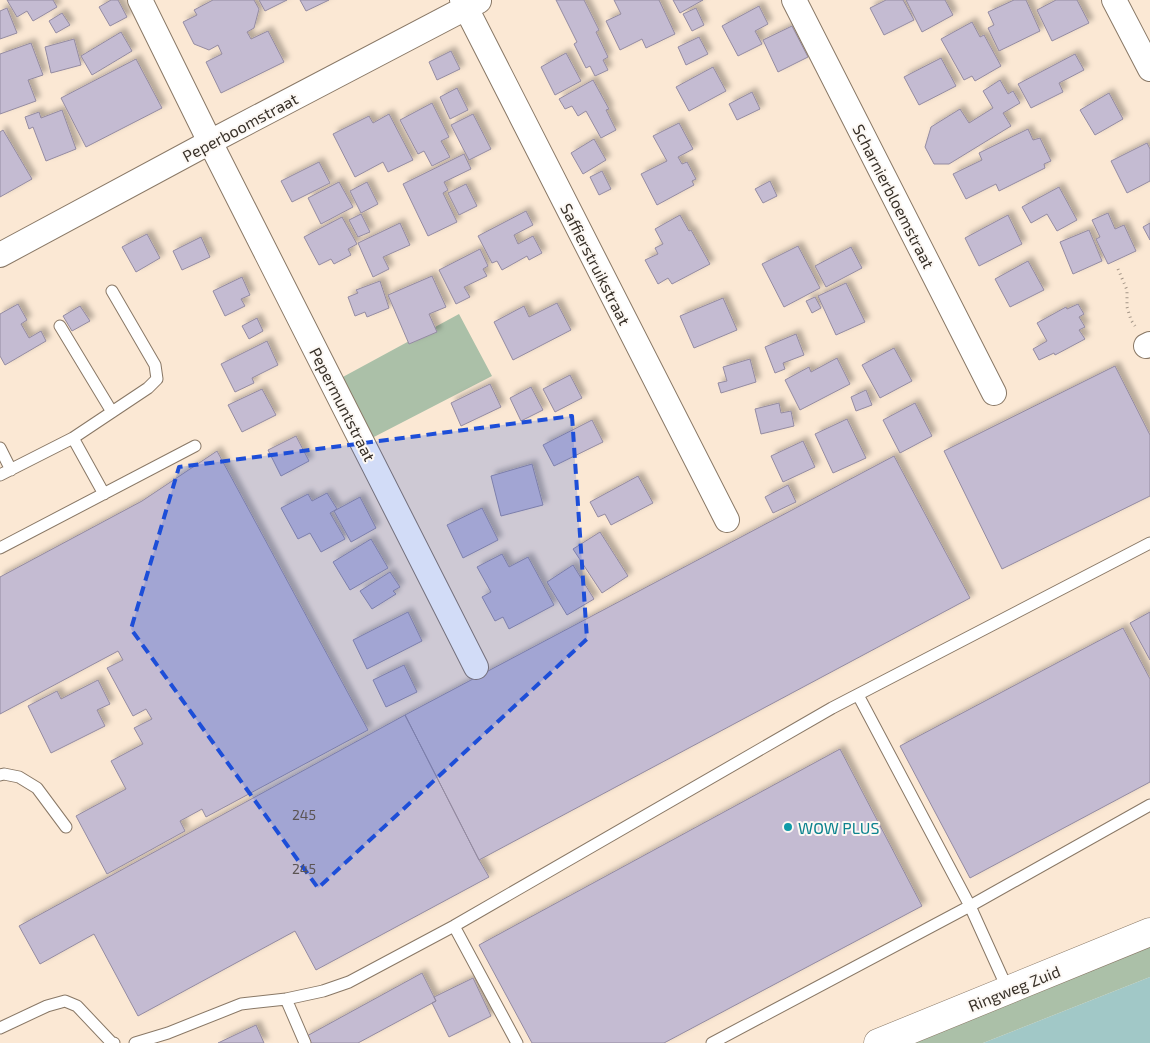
<svg xmlns="http://www.w3.org/2000/svg" width="1150" height="1043" font-family="'Exo 2',sans-serif">
<style>
.green{fill:#abc0a8}
.water{fill:#a1c8c7}
.building{fill:#c4bbd2;stroke:#948ba1;filter:url(#shadow)}
.lines{fill:none;stroke-linecap:round;stroke-linejoin:round}
.service-casing{stroke:#897866;stroke-width:13}
.minor-casing{stroke:#897866;stroke-width:26}
.tertiary-casing{stroke:#897866;stroke-width:29}
.path{stroke:#a29486;stroke-width:3;stroke-dasharray:1 4;stroke-linecap:butt}
.service{stroke:#fff;stroke-width:11}
.minor{stroke:#fff;stroke-width:24}
.tertiary{stroke:#fff;stroke-width:28}
.marked{fill:#1d4ed8;fill-opacity:0.2;stroke:#1d4ed8;stroke-width:4;stroke-dasharray:10 6;stroke-linejoin:round}
.culture-dot{fill:#0f9aa8;stroke:#fcf8f4;stroke-width:2}
.labels{text-anchor:middle;dominant-baseline:central;stroke-width:4;stroke-linejoin:round;paint-order:stroke}
.number-label{font-size:14px;fill:#5b5453}
.street-label{font-size:16px;fill:#383129;stroke:#fcf8f4}
.culture-label{font-size:16px;fill:#0d838f;stroke:#fcf8f4;text-anchor:start}
</style>
<defs>
<filter id="shadow"><feDropShadow dx="4.5" dy="-4.5" stdDeviation="2.5" flood-color="#0004"/></filter>
</defs>
<rect width="100%" height="100%" fill="#fbe8d4"/>
<!-- green -->
<path class="green" d="M459,314L492,376L372,438L341,378Z
M1150,943V977L983,1043H901Z"/>
<!-- water -->
<path class="water" d="M1150,977V1043H983Z"/>
<!-- building -->
<path class="building" d="M7,0H53L57,7L33,21L27,11L17,17Z
M111,0H118L127,17L110,26L99,7Z
M213,0H254L259,9L254,28L247,32L251,39L268,31L284,62L221,93L206,62L222,54L218,45L209,50L194,44L183,22L197,15L194,10Z
M259,0H287L265,11Z
M300,0H329L306,11Z
M556,0H584L599,30L596,32L608,57L603,60L608,70L595,76L590,66L586,68L574,44L577,42Z
M614,0H659L675,34L646,48L642,39L620,50L606,21L621,14Z
M673,0H703L680,13Z
M886,0H903L914,20L884,35L870,8Z
M906,0H945L953,15L922,32Z
M1014,0H1026L1040,31L999,51L988,28L994,25L988,12Z
M1056,0H1077L1089,23L1052,41L1037,10Z
M759,6L768,24L755,31L762,44L738,56L722,26Z
M7,8L17,33L0,39V11Z
M696,8L704,25L692,31L683,14Z
M62,13L70,25L56,33L49,21Z
M972,22L980,37L984,35L1001,66L975,81L972,76L964,80L941,39Z
M792,26L808,57L778,72L763,40Z
M121,32L132,51L92,75L81,56Z
M699,37L708,54L686,65L678,47Z
M74,39L81,65L51,73L45,47Z
M31,43L43,75L28,80L36,101L0,114V54Z
M451,51L460,69L437,80L429,62Z
M566,53L581,81L555,95L541,67Z
M1075,54L1084,70L1059,83L1063,92L1031,108L1018,84Z
M941,58L956,86L919,105L904,77Z
M136,59L162,108L86,147L61,98Z
M713,67L726,91L689,111L676,87Z
M593,80L609,109L606,110L616,130L601,138L586,111L578,116L572,106L565,109L559,99Z
M1000,80L1008,94L1013,91L1020,103L1003,113L1011,126L949,164H934L925,147L931,127L960,109L969,123L993,108L983,91Z
M457,88L468,110L450,119L440,97Z
M752,92L760,109L737,120L729,104Z
M1109,93L1123,119L1095,135L1080,110Z
M432,103L449,137L441,141L450,157L432,166L424,151L418,154L400,120Z
M62,110L76,149L46,161L33,127L29,129L25,117L39,112L41,118Z
M389,114L413,160L388,172L383,162L355,177L333,134L369,116L373,123Z
M473,114L491,149L469,160L451,125Z
M679,123L693,149L678,157L682,164L687,162L696,179L692,181L694,185L657,205L641,174L667,161L653,136Z
M1028,129L1033,140L1040,138L1051,161L1044,164L1045,168L999,191L996,184L966,199L953,174L982,160L979,153Z
M3,130L32,179L0,197V132Z
M594,139L606,160L583,174L571,153Z
M1147,143L1150,149V181L1127,193L1111,161Z
M464,154L471,169L444,182L448,190L443,193L457,222L428,236L403,184Z
M319,162L330,183L292,202L281,181Z
M602,171L611,189L599,195L590,177Z
M770,181L777,196L763,203L755,189Z
M339,182L353,207L321,224L308,198Z
M367,182L378,204L361,213L350,191Z
M466,184L477,206L459,215L448,193Z
M1059,187L1077,220L1057,231L1047,214L1031,223L1022,207Z
M526,211L533,225L514,235L518,244L533,236L542,253L529,260L527,256L502,270L497,261L492,263L478,236Z
M1108,213L1115,229L1124,225L1136,251L1108,264L1096,239L1100,237L1092,220Z
M361,214L370,232L358,237L349,220Z
M680,215L689,231L691,230L710,264L672,284L668,278L658,284L645,260L658,254L655,248L663,244L655,229Z
M1008,215L1022,244L979,266L965,238Z
M342,217L357,244L348,249L351,255L334,264L331,259L319,265L304,237Z
M400,223L410,245L383,257L389,269L373,277L358,243Z
M1150,223V240L1143,227Z
M1089,230L1102,261L1073,274L1060,242Z
M147,234L160,258L136,272L122,247Z
M201,237L210,257L182,270L173,251Z
M798,246L820,288L784,307L762,264Z
M851,247L862,268L826,287L815,266Z
M480,249L488,266L483,269L487,276L464,287L470,297L456,304L439,270Z
M1028,261L1044,290L1010,307L995,279Z
M432,276L446,307L429,314L437,332L409,344L388,295Z
M242,277L250,295L241,299L245,306L225,316L213,291Z
M380,281L389,308L367,317L365,312L355,316L348,297L358,293L356,290Z
M846,283L865,322L836,335L818,296Z
M815,297L821,308L812,313L806,301Z
M723,298L737,330L694,348L680,316Z
M557,303L571,330L513,360L494,322L524,306L529,317Z
M18,304L27,320L21,324L29,338L41,331L46,341L5,365L0,356V314Z
M1078,304L1084,314L1079,317L1085,327L1079,330L1085,339L1055,355L1054,353L1039,360L1033,349L1047,341L1037,323L1066,307L1067,309Z
M80,306L90,321L72,331L63,316Z
M257,318L263,331L249,339L242,326Z
M796,334L804,355L783,363L785,369L775,373L765,347Z
M267,341L278,365L252,378L254,383L235,392L221,364Z
M894,348L912,381L880,398L862,365Z
M837,358L850,384L800,410L785,380L809,367L811,372Z
M750,359L756,382L721,393L718,383L727,381L723,367Z
M1115,366L1150,435V496L1002,569L944,451Z
M570,375L582,398L555,412L543,389Z
M490,384L501,407L461,426L451,403Z
M531,387L543,410L521,421L510,398Z
M262,389L276,415L242,432L228,405Z
M866,390L872,405L856,411L851,397Z
M779,403L781,413L791,411L794,426L761,434L755,409Z
M915,403L932,436L900,453L883,420Z
M847,419L866,458L833,473L815,434Z
M592,420L603,442L554,466L543,445Z
M296,436L309,461L281,476L268,450Z
M803,441L815,467L783,482L771,456Z
M217,451L368,730L206,817L202,809L180,821L185,831L107,874L76,816L126,789L111,761L143,744L134,728L152,719L146,709L133,716L107,668L123,660L118,651L0,714V577L142,501Z
M894,456L970,598L479,860L405,715Z
M532,464L543,505L501,516L491,476Z
M638,476L653,503L611,525L605,514L598,517L590,502Z
M788,485L796,502L773,513L765,497Z
M327,493L337,509L330,513L345,539L321,552L310,533L298,539L281,508L308,494L312,501Z
M360,497L376,528L351,542L334,511Z
M482,508L498,540L463,558L447,525Z
M600,532L628,576L602,593L573,549Z
M371,539L388,568L350,590L333,562Z
M502,554L509,567L528,557L554,605L509,629L503,617L495,621L482,597L491,592L477,567Z
M573,565L594,599L567,615L547,582Z
M390,572L400,587L393,591L396,594L372,609L360,591Z
M408,612L422,641L367,669L353,640Z
M1150,612V660L1130,623Z
M1123,628L1150,679V782L970,878L900,746Z
M404,665L417,692L386,707L373,680Z
M98,680L110,704L97,710L105,726L51,753L28,706L57,691L61,699Z
M405,715L479,860L489,877L316,970L295,931L138,1016L94,934L40,964L19,926Z
M840,749L922,906L664,1043H532L479,945Z
M422,973L436,1001L358,1043H308L305,1037Z
M473,978L491,1016L449,1037L432,1003L436,1001L434,997Z
M256,1025L264,1043H218Z"/>
<g class="lines">
<defs>
<path id="service" d="M60,326L112,412
M73,438L148,388L157,379L155,365L112,291
M0,448L11,470
M0,475L73,438L104,494
M0,548L195,446
M0,775L4,774L19,777L37,788L66,827
M454,926L517,1043
M1008,990L970,906L1150,805
M286,999L305,1043
M0,1028L47,1006L65,1001L77,1006L112,1043H114
M135,1043L168,1033L241,1004L286,999L323,991L349,982L454,926L832,708L1150,543
M712,1043L970,906L858,695"/>
<path id="minor" d="M140,0L210,142L476,667
M462,0L727,520
M794,0L994,393
M1114,0L1150,69
M0,255L210,142L479,1
M1146,346L1150,344"/>
<path id="tertiary" d="M878,1043L1150,932"/>
</defs>
<!-- service casing -->
<use href="#service" class="service-casing"/>
<!-- minor casing -->
<use href="#minor" class="minor-casing"/>
<!-- tertiary casing -->
<use href="#tertiary" class="tertiary-casing"/>
<!-- path -->
<path class="path" d="M1118,269L1127,290V307L1131,320L1135,326"/>
<!-- service -->
<use href="#service" class="service"/>
<!-- minor -->
<use href="#minor" class="minor"/>
<!-- tertiary -->
<use href="#tertiary" class="tertiary"/>
</g>
<!-- marked area -->
<path class="marked" d="M572,416L587,639L318,888L131,629L179,467Z"/>
<!-- markers -->
<circle class="culture-dot" cx="788" cy="827" r="5"/>
<g class="labels">
<!-- number labels -->
<g class="number-label">
<text x="304" y="814">245</text>
<text x="304" y="868">245</text>
</g>
<!-- street labels -->
<g class="street-label">
<text transform="translate(240 127) rotate(-28)">Peperboomstraat</text>
<text transform="translate(894 196) rotate(63)">Scharnierbloemstraat</text>
<text transform="translate(596 264) rotate(63)">Saffierstruikstraat</text>
<text transform="translate(343 404) rotate(63)">Pepermuntstraat</text>
<text transform="translate(1014 988) rotate(-22)">Ringweg Zuid</text>
</g>
<!-- culture labels -->
<g class="culture-label">
<text x="798" y="827">WOW PLUS</text>
</g>
</g>
</svg>
